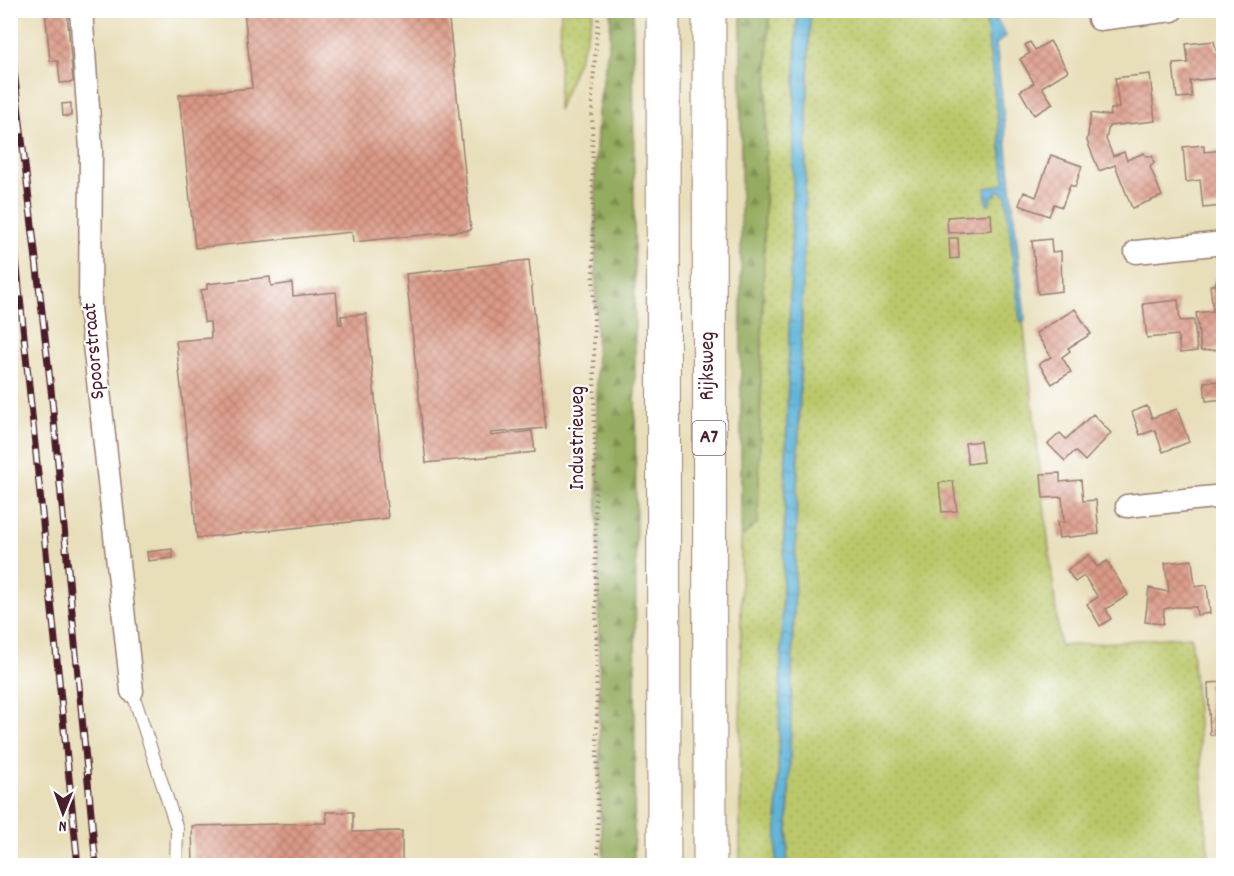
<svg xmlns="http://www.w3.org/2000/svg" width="1234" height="876" font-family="Dekko,sans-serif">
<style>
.grass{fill:url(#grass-dots);stroke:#82744a;stroke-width:1.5}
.forest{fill:url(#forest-firs);stroke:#6f6644;stroke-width:1.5}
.water{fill:url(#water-ripples);stroke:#526982;stroke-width:1.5}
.building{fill:url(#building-cross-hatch)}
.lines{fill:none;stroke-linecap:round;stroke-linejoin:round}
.lane-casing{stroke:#997e72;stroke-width:14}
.street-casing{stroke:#997e72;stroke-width:25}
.highway-casing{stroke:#997e72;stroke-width:35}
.path{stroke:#997e72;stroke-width:4;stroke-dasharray:1.5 4.5;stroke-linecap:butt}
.lane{stroke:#fff;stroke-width:12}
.street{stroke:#fff;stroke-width:22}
.highway{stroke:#fff;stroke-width:33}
.rail-casing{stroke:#4a1f2b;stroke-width:7}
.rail{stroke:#fff;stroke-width:4.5;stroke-dasharray:14;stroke-linecap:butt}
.labels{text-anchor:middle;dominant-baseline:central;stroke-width:4.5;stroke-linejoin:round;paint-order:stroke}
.shield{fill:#fff;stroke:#80626b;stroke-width:1.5}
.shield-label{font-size:20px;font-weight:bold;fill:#4a1f2b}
.street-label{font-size:21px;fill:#4a1f2b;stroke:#fff}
</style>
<defs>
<pattern id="grass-dots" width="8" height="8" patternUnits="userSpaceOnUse" patternTransform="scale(1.5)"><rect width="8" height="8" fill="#bbc86a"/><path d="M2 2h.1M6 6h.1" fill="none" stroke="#a2ab5c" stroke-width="1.8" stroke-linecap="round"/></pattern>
<pattern id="forest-firs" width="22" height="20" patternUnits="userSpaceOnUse" patternTransform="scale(1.5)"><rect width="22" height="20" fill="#94ac5e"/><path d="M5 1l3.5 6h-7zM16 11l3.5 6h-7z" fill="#7b8b4e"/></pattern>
<pattern id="water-ripples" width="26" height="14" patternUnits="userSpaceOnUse" patternTransform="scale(1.5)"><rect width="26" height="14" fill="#5bb3d8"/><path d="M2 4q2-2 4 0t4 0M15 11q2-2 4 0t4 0" fill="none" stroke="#4d91af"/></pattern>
<pattern id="building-cross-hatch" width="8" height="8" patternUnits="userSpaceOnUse" patternTransform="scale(1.5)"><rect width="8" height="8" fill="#dc9a86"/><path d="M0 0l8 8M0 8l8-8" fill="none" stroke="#b47d6e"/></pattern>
</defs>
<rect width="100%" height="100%" fill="#fff"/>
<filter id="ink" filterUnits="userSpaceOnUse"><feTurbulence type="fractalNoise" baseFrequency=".0167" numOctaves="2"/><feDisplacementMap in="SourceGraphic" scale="12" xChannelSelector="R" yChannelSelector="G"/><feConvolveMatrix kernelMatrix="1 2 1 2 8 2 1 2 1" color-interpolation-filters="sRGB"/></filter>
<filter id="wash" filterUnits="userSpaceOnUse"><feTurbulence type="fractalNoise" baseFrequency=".008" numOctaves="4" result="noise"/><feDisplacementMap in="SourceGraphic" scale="24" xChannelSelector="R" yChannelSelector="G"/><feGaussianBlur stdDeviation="1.35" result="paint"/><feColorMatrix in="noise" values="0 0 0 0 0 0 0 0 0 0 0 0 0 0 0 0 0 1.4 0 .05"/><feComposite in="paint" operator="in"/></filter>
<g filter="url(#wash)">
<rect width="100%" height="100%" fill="#e8deb9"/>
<!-- grass -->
<path class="grass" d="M561,11H594L583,48L558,110Z
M769,11H797L776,865L740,866L741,537L758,523Z
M810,11H988L1060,646L1191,636L1209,865L787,866Z"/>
<!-- forest -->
<path class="forest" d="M633,11L636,539L634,865L604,866L600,812L595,170L598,112L610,35L611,11Z
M741,11H769L758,523L741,537Z"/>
<!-- water -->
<path class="water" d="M810,11L787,865L776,866L797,11Z
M985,11H992L1006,36L996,44L1025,320L1023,323L1020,320L1006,195L1001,191H996V195L991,197L990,204H987L985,188L1001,185L1005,181Z"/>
<g id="blocks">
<!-- building -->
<path class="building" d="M45,10L67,11L73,82L60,83L58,61H50Z
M244,10H448L471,230L353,242L352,232L195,248L179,95L252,88Z
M1050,41L1068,71L1042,87L1053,104L1034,115L1020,91L1034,83L1020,59L1030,53L1025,45L1030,42L1035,50Z
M1214,41L1216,50L1224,49V73H1218L1219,78L1190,81L1192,97L1177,98L1173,64L1188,63L1186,44Z
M1150,74L1155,121L1109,126L1106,139L1113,156L1124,152L1127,160L1144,153L1146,156H1152L1154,163L1150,167L1162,196L1132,208L1115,165L1099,171L1087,141L1091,113L1110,116L1111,109L1119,108L1115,78Z
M71,103V116H63L62,104Z
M1204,145V152L1224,150V206L1203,208L1200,180L1186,182L1183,147Z
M1051,155L1082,166L1075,187L1070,185L1062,207L1054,204L1049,216L1019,205L1024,192L1036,197Z
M991,214L992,230L948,233L947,217Z
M949,238H958L959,258L950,259Z
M1051,239L1052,252L1061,251L1062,291L1038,294L1032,241Z
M529,260L546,428L491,433V436L532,431L535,452L426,463L406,274Z
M270,277L271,286L292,283L293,296L336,292L339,324H342L341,316L366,314L388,518L197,538L176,341L211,338L210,322H204L201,290L207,289V284Z
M1217,278H1224L1223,349L1201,351L1196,313L1213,311L1210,285H1215Z
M1178,300L1180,321L1194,320L1197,351L1180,353L1178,335L1147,338L1143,304Z
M1075,309L1091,334L1068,348L1070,351L1062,357L1071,372L1052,384L1039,364L1051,357L1036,333Z
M1224,381V399L1206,401L1204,382Z
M1147,406L1152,418L1177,409L1189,442L1163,452L1155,430L1140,435L1132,412Z
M1093,414L1111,433L1085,461L1075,451L1065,461L1048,444L1060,433L1066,439Z
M980,441L983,462L968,464L965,443Z
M1060,473V482L1081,480L1083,501L1096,500L1099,534L1059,538L1057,522H1064L1062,497L1043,498L1041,474Z
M953,481L957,511L942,512L939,483Z
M172,549L173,558L148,561L147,552Z
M1089,555L1097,567L1107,561L1128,595L1106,609L1111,619L1100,626L1087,604L1098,597L1084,576L1075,582L1067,570Z
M1192,560L1195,587L1207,585L1210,613L1197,615L1196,607H1174L1164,609L1163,624L1145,622L1149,588L1169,592L1165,563Z
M1224,682V734L1210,735L1208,683Z
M326,812H353V832L402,831V866H193L192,826L327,823Z"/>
</g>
</g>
<g filter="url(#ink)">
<use href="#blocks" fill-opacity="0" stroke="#997e72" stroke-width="1.5"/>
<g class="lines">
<defs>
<path id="lane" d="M132,691L177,829L176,866"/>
<path id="street" d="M81,10L91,149L90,308L132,691
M1099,19L1172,10
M1136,252L1224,243
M1127,506L1224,496"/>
<path id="highway" d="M663,10L664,866
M709,10L710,866"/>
</defs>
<!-- lane casing -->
<use href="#lane" class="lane-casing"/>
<!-- street casing -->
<use href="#street" class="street-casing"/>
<!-- highway casing -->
<use href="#highway" class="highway-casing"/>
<!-- path -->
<path class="path" d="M598,866L592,95L599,10"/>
<!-- lane -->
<use href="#lane" class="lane"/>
<!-- street -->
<use href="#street" class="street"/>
<!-- highway -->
<use href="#highway" class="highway"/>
<defs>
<path id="rail" d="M10,36L51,389L96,866
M10,199L78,866"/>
</defs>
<!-- rail casing -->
<use href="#rail" class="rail-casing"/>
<!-- rail -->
<use href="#rail" class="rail"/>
</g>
</g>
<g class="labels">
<!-- shield labels -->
<rect class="shield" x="692.5" y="421" width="33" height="34" rx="4.5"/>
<g class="shield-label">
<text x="709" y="438">A7</text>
</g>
<!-- street labels -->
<g class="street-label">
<text transform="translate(95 351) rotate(-95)">Spoorstraat</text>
<text transform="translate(709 366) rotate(-90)">Rijksweg</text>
<text transform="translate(579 438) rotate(-90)">Industrieweg</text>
</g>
</g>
<!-- margin -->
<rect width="1234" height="876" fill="none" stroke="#fff" stroke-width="36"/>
<!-- north arrow -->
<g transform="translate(63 813) rotate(181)" stroke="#ffffff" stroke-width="4.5" paint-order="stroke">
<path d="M0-4.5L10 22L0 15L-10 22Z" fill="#4a1f2b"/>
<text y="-9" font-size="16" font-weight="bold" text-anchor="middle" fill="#4a1f2b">N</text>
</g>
</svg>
